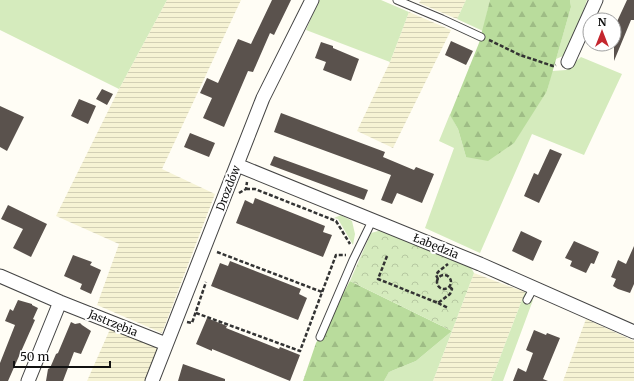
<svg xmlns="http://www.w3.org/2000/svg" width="634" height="381" font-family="Merriweather,serif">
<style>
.farmland{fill:url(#farmland-rules)}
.grass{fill:#d5ebbd}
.forest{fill:url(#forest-firs)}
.park{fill:url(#park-crowns)}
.building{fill:#5a524d}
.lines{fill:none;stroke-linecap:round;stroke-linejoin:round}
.lane-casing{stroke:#444;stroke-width:9}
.street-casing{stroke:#444;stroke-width:15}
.path{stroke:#333;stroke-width:2.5;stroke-dasharray:4 2;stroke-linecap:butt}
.lane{stroke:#fff;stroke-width:7}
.street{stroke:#fff;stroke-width:13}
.labels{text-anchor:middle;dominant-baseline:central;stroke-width:4;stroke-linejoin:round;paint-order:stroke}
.street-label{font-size:11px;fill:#111;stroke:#fff}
</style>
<defs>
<pattern id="farmland-rules" width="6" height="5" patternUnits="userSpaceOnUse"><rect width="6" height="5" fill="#f6f3d4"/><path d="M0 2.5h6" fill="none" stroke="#d2cfb5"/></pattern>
<pattern id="forest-firs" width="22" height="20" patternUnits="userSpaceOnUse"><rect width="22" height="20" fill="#b9dc9c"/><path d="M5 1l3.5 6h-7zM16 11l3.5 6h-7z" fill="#9ebc85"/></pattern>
<pattern id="park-crowns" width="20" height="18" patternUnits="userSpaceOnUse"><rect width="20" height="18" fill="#d5ebbd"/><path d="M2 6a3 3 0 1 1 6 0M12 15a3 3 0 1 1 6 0" fill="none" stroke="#b6c8a1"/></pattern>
</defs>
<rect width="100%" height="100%" fill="#fffdf5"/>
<!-- farmland -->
<path class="farmland" d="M167,0H241L162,169L215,194L162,333L97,305L119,244L56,216L119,89Z
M421,0H466L457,19L419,3Z
M409,12L451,30L393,148L357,131L390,62Z
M474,273L525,292L491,381H433Z
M586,319L634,341V381H563Z
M111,327L158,347L146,381H87Z"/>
<!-- grass -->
<path class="grass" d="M0,0H167L119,89L0,30Z
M319,0H381L409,12L390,62L306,30Z
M466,0H490L483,31L457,19Z
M570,0H587L573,40L563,56L556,59L571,7Z
M581,57L622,74L584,155L532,134L480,253L425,228L454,148L439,141L450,114L458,129L466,157L547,91L552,71L566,70Z
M341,215L352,221L355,234L353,245L338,219L334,218Z
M525,292L533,300L503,381H491Z
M452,331L433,381H384L389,372L416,361Z"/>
<!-- forest -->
<path class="forest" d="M490,0H570L571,7L547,91L514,143L488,161L466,157L458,129L450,115L479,43Z
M350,281L452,331L416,361L389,372L384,381H303L316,343Z"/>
<!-- park -->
<path class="park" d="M382,230L470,266L474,273L452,331L350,281L371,233Z"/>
<!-- building -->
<path class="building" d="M272,0H291L274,35L270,33L253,72L248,71L224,127L203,118L212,98L200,93L207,78L218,83L238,39L251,44Z
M627,0H634V20H631L614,61V28Z
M451,41L473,51L466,65L445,55Z
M321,42L333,46V48L359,59L351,81L323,70L326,62L315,58Z
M102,89L113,94L107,105L96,99Z
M79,99L96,106L88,124L71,116Z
M0,106L24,117L7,151L0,147Z
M281,113L385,152L383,157L414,170L416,167L434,174L422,203L397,193L392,204L381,200L391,175L274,132Z
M190,133L215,143L209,157L184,147Z
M550,149L562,154L539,203L524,196L534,173L538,175Z
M274,156L368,190L364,200L270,165Z
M255,198L325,226L323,232L332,235L323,257L236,223L245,200L253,204Z
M8,205L47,224L31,257L13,248L23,229L1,219Z
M521,231L542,241L533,261L512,251Z
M574,241L599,252L594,264L591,263L586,273L570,266L572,261L565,258Z
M634,246V284L630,293L618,289L613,286L616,279L611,277L618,260L626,264Z
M73,255L92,262L90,265L101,270L91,294L80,289L82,284L64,276Z
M230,261L301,289L299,294L307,298L298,320L211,286L220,263L228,266Z
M18,300L32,304V305L38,308L33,319L35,320L8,381H0V363L15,325L5,321L10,309L13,311Z
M207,318L227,326L226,328L279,349L280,347L300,355L290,381L212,349V351L196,344Z
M71,322L75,324L80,323L82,325L91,331L81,354L74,352L63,381H46L48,369L50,368L56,354L58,353Z
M534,330L546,335L547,333L560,338L543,379L548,381H513L518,368L526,372L533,353L526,350Z
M183,364L225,379V381H178Z"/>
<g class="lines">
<defs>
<path id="lane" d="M397,0L442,19L481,37
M527,300L534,287
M320,337L353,260L372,221"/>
<path id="street" d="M568,62L596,0
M237,165L480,264L634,332
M0,276L60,302L166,344
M28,381L60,302
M152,381L263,98L312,0"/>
</defs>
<!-- lane casing -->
<use href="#lane" class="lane-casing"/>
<!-- street casing -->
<use href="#street" class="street-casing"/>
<!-- path -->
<path class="path" d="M489,40L520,55L553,66L556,65
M246,189H255L336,221L350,244
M239,193L246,189L247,182
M217,252L322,292
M387,256L378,279L438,303L450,294L452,289L450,287
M437 282a7 7 0 1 1 14 0a7 7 0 1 1-14 0Z
M438,279L436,275L438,272L448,264
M438,303L448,308
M196,313L300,351L336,255H346
M187,322L192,323L206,282"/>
<!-- lane -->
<use href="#lane" class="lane"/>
<!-- street -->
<use href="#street" class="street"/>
</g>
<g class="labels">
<!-- street labels -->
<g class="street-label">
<text transform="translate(228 188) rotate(-69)">Drozdów</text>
<text transform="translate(436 246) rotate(22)">Łabędzia</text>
<text transform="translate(113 323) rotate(22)">Jastrzębia</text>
</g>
</g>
<!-- north arrow -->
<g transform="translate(602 32)"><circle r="19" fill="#ffffff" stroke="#a0a0a0"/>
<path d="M0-3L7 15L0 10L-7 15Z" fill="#c4262e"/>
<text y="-6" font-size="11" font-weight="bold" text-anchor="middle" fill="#111111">N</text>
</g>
<!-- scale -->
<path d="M14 361v6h96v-6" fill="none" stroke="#111111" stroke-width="2"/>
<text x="20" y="361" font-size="12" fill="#111111" stroke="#ffffff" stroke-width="3" paint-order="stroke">50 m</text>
</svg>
